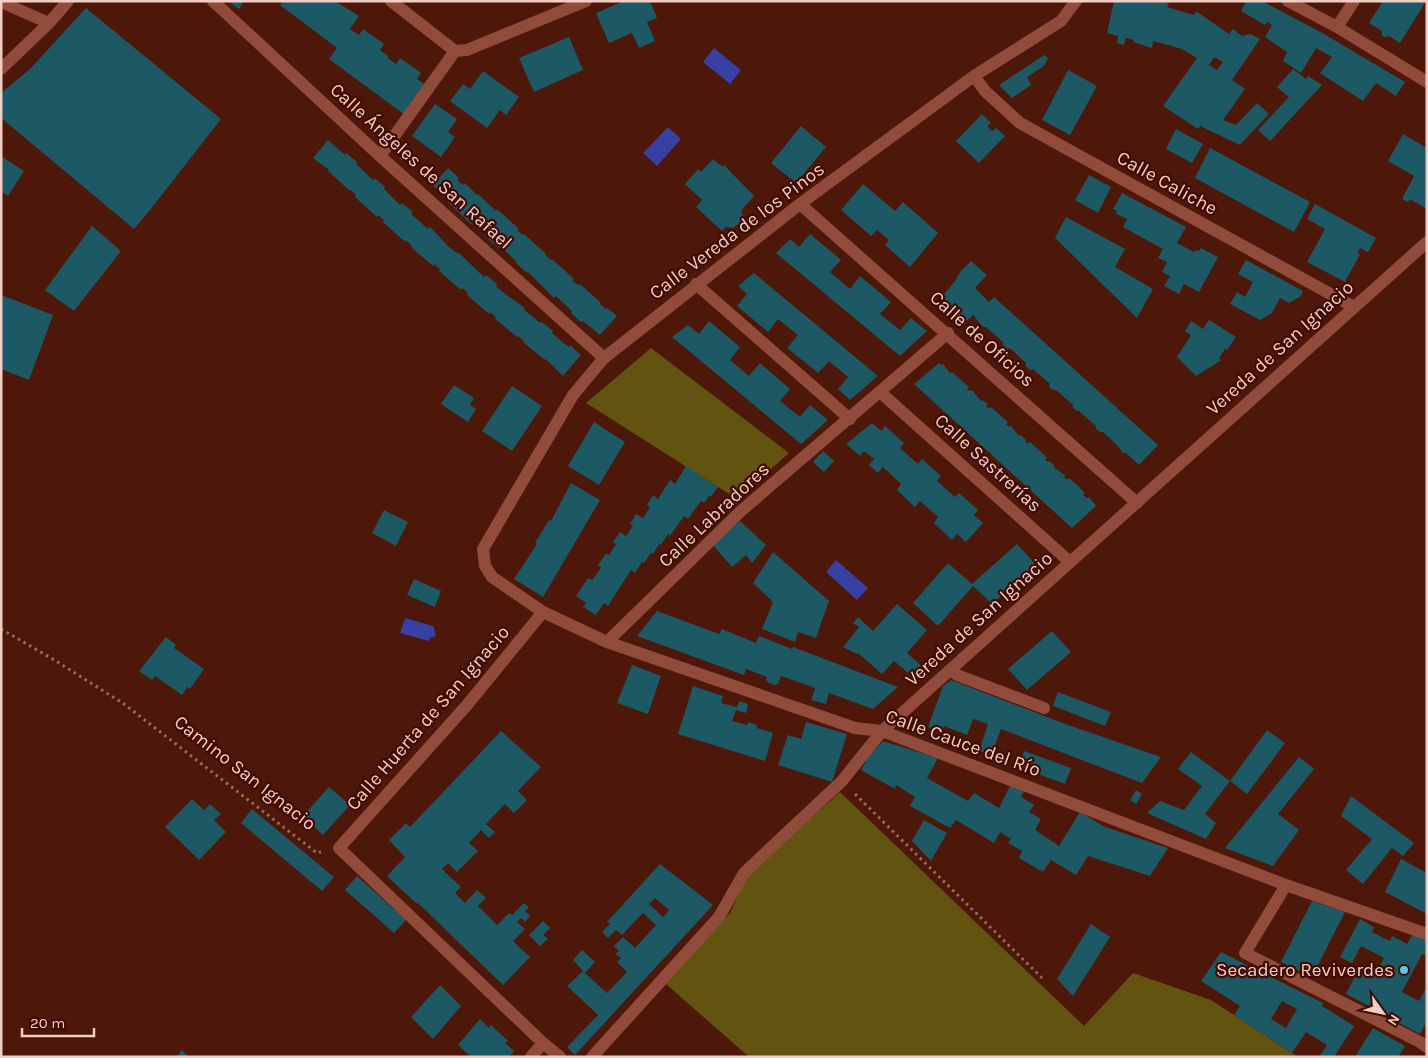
<svg xmlns="http://www.w3.org/2000/svg" width="1428" height="1058" font-family="Karla,sans-serif">
<style>
.green{fill:#635310}
.water{fill:#3940a3}
.building{fill:#1d5865;fill-rule:evenodd}
.lines{fill:none;stroke-linecap:round;stroke-linejoin:round}
.path{stroke:#9a6c61;stroke-width:3;stroke-dasharray:2.5 4;stroke-linecap:butt}
.minor{stroke:#914b3b;stroke-width:12}
.poi-dot{fill:#57c9e2;stroke:#410b01;stroke-width:2}
.labels{text-anchor:middle;dominant-baseline:central;stroke-width:4.5;stroke-linejoin:round;paint-order:stroke}
.street-label{font-size:19px;fill:#f1cdc4;stroke:#410b01}
.poi-label{font-size:19px;fill:#f1cdc4;stroke:#410b01;text-anchor:end}
</style>
<rect width="100%" height="100%" fill="#4d170a"/>
<!-- green -->
<path class="green" d="M651,348L789,453L737,499L586,403Z
M840,792L1084,1026L1133,973L1211,1000L1298,1057H749L666,984L730,913L748,875Z"/>
<!-- water -->
<path class="water" d="M714,48L741,70L730,84L703,62Z
M668,127L681,139L657,166L643,153Z
M836,560L868,588L857,600L826,572Z
M405,618L433,626L436,636L430,638L429,641L400,633Z"/>
<!-- building -->
<path class="building" d="M228,1H244L239,9Z
M283,1H335L359,16L350,29L359,35L363,29L384,44L380,50L388,56V58L396,64L400,58L421,73L417,79L426,85L405,115L329,59L337,48L280,5Z
M624,1H650L657,18L647,22L655,41L639,48L632,33L609,43L596,13Z
M1114,1H1149L1156,3V1H1162L1169,3L1167,7L1194,15L1196,11L1229,34L1233,29L1242,36L1250,34L1260,39L1232,80L1245,89L1223,120L1236,125L1257,103L1269,114L1240,145L1200,126L1198,129L1163,106L1197,58L1182,49L1153,41L1152,48L1133,42L1134,40L1126,38L1124,45L1117,43L1118,36L1107,33ZM1214,57L1223,62L1217,70L1209,65Z
M1246,1H1262L1324,34L1405,82L1396,96L1376,83L1363,101L1320,73L1332,57L1316,48L1301,73L1283,61L1287,52L1265,37L1272,25L1267,22L1265,25L1241,11Z
M1383,1H1422L1425,3L1400,43L1389,36L1384,37L1382,36V31L1369,23Z
M86,8L221,119L150,210L134,229L1,118V93L30,69Z
M569,37L583,70L534,92L519,58Z
M1044,55L1048,58L1044,66L1027,77L1031,85L1012,98L999,85Z
M1293,69L1306,79L1308,76L1322,85L1270,141L1258,130L1289,97L1277,87Z
M1068,70L1097,86L1070,135L1042,120Z
M483,71L519,97L506,115L500,110L487,128L450,101L463,84L470,89Z
M435,104L457,119L448,132L455,137L441,157L412,136Z
M982,114L991,123L987,126L992,131L996,128L1005,136L979,163L956,141Z
M801,126L826,147L796,183L771,163Z
M1176,129L1203,144L1192,163L1166,149Z
M1403,134L1427,148V209L1410,199L1408,202L1402,199L1414,176L1388,161Z
M328,140L345,155L346,153L357,162L356,164L373,180L375,178L385,187L384,189L400,205L402,203L413,212L411,214L428,229L430,227L449,247L457,253L458,252L484,277L486,275L497,284L496,286L505,294L525,308L524,310L533,317L540,323L542,322L553,331L552,333L561,341L569,347L570,345L581,355L563,376L546,359L545,360L523,342L524,341L518,336L517,337L495,319L496,317L490,312L489,314L467,295L468,293L462,288L461,290L439,271L440,269L434,264L433,266L411,247L412,246L406,240L405,242L383,222L384,220L378,215L377,217L355,197L356,195L351,190L350,191L328,171L329,170L313,158Z
M1210,148L1310,202L1294,232L1195,178Z
M1,156L24,171L8,196L1,191Z
M713,159L722,167L724,165L754,196L741,211L743,216L741,222L733,228L726,227L722,231L696,207L702,200L685,184L698,169L701,172Z
M448,168L459,178L457,180L463,185L465,183L477,195L478,194L496,211L497,209L519,229L517,230L523,235L524,234L546,254L545,255L551,260L552,259L574,279L572,280L578,285L580,284L601,303L600,304L606,309L607,308L617,316L600,335L583,321L581,322L571,313L572,311L556,296L554,298L528,272L527,273L516,263L517,262L501,247L499,248L488,239L490,237L481,229L473,222L471,224L448,202L449,200L433,185Z
M1089,175L1111,187L1098,213L1075,200Z
M863,184L895,211L903,202L938,233L910,267L885,245L889,240L877,230L871,236L841,210Z
M1122,193L1186,227L1177,243L1194,252L1196,250L1199,251L1201,248L1218,257L1199,292L1184,284L1179,294L1164,286L1170,276L1162,272L1167,262L1158,258L1163,249L1123,227L1127,219L1116,214L1117,211L1113,209Z
M1315,204L1376,238L1368,252L1360,248L1357,253L1360,254L1345,282L1307,262L1325,229L1307,219Z
M1066,217L1125,249L1115,267L1153,289L1137,318L1055,238Z
M92,226L121,251L74,311L45,290Z
M810,234L841,260L830,272L850,289L860,276L891,302L880,314L900,330L911,318L927,331L900,356L776,253L790,239L799,247Z
M1246,260L1303,291L1301,296L1289,303L1280,298L1272,313L1260,320L1230,304L1237,292L1245,297L1253,282L1238,274Z
M971,261L987,275L975,288L989,302L994,297L1158,445L1139,465L1126,453H1123L1116,444L1103,432H1100L1096,429V426L1079,411H1077L1073,408V405L1056,390H1053L1049,387L1050,384L1033,369L1030,370L1026,366V363L1010,348L1007,349L1003,345V342L986,327H983L973,315L962,325L937,303L956,280L960,272Z
M754,273L878,376L850,400L838,389L848,377L829,361L818,373L787,348L798,335L778,319L768,332L737,306L747,294L738,286Z
M1,295L53,315L29,380L1,369Z
M1209,320L1236,337L1227,350L1225,349L1219,358L1221,360L1220,361L1196,376L1177,357L1191,335L1185,331L1191,321L1203,329Z
M709,321L740,347L730,360L749,376L760,363L790,389L780,401L800,417L810,405L828,420L801,444L672,337L688,325L699,334Z
M939,363L942,365L943,364L950,373L952,372L969,387L967,389L970,391L972,390L981,401L982,400L988,404L986,406L989,409L991,407L1008,422L1006,424L1009,427L1010,425L1019,436L1021,435L1026,440L1025,441L1028,444L1030,442L1038,449L1047,458L1045,460L1048,462L1049,461L1055,466L1053,467L1065,475L1064,477L1067,480L1069,478L1077,485L1085,493L1083,495L1087,498L1089,497L1096,506L1072,528L914,384Z
M454,385L474,398L470,405L476,409L468,422L441,404Z
M512,386L542,406L512,451L482,431Z
M594,422L625,442L599,485L568,466Z
M872,423L881,431L885,426L904,443L900,448L918,464L922,459L941,476L937,481L955,497L959,493L978,510L974,515L983,523L966,542L957,534L952,540L934,523L938,517L920,501L915,507L897,490L901,484L883,467L878,473L869,465L874,459L864,451L860,456L846,444Z
M823,451L834,461L824,472L813,462Z
M686,466L718,487L711,497L710,495L704,503L701,501L688,519L684,516L670,536L668,534L661,545L659,544L653,554L651,553L644,563L642,562L635,573L631,570L608,606L604,603L596,615L583,607L586,603L576,596L588,578L592,580L601,568L598,565L606,553L609,555L616,544L613,542L620,532L626,536L633,526L630,524L636,514L643,518L650,508L647,505L653,495L658,499L670,480L675,484Z
M571,483L600,500L543,597L514,579L537,544L535,543L549,520L551,521Z
M384,510L408,522L396,546L372,533Z
M740,521L766,545L752,563L746,555L732,567L713,545Z
M1017,544L1036,565L992,604L973,586L938,626L913,603L948,563L972,584Z
M773,552L829,601L816,638L798,632L795,642L762,629L773,602L753,583Z
M414,579L441,591L435,607L407,595Z
M897,604L927,630L907,653L923,667L912,676L894,661L882,674L858,653L857,654L843,647L859,627L853,623L858,617L873,631Z
M657,611L719,634L722,629L756,643L759,636L792,649L793,647L898,687L873,709L829,693L826,704L811,700L815,688L781,676L778,684L775,685L769,683L766,680L767,677L746,669L744,675L637,636Z
M1052,631L1071,652L1027,690L1008,669Z
M166,637L176,645L174,648L204,669L190,689L187,687L182,695L155,676L152,680L139,671Z
M632,665L661,676L648,714L617,703Z
M951,680L1068,725L1161,757L1142,783L1001,729L991,756L979,751L988,724L973,719L967,735L944,726L942,732L928,727L943,686Z
M693,686L723,696L721,703L737,707L739,701L748,704L746,713L736,710L732,721L747,725L748,722L757,725V728L773,733L765,761L678,734Z
M1058,692L1111,712L1105,726L1053,706Z
M806,722L847,734L832,782L778,765L788,735L801,739Z
M1267,730L1285,743L1247,794L1230,781Z
M501,731L541,767L518,791L527,800L514,813L505,804L486,824L495,832L489,838L481,830L469,843L478,851L457,872L448,863L442,869L461,887L455,893L465,903L477,890L486,898L478,906L497,925L509,913L512,915L524,903L529,907L525,911L530,916L525,922L521,918L517,922L525,929L513,941L530,957L503,985L418,903L417,904L387,876L405,857L389,840L406,823L410,827Z
M883,741L938,758L927,778L968,801L974,793L999,808L1011,784L1024,791L1021,797L1034,805L1029,812L1041,819L1035,830L1059,846L1080,812L1105,827L1168,848L1150,876L1088,856L1076,875L1051,860L1043,872L1019,858L1022,851L1008,843L1011,839L1000,832L994,843L956,820L950,828L910,806L915,797L896,785L895,789L861,770L868,757Z
M1024,751L1071,768L1065,784L1019,767Z
M1191,752L1230,781L1205,814L1216,823L1206,839L1147,813L1160,801L1184,810L1202,786L1178,769Z
M1299,757L1314,769L1278,814L1299,830L1273,866L1225,848Z
M329,787L350,805L323,835L303,816Z
M1136,790L1142,794L1136,804L1130,800Z
M1351,796L1414,843L1403,856L1392,848L1363,884L1346,870L1372,839L1341,816Z
M192,799L204,810L210,804L221,814L214,820L226,832L199,860L165,827Z
M252,809L334,877L322,891L241,823Z
M924,820L947,833L931,861L912,841Z
M1401,859L1427,873V914L1385,892Z
M660,864L713,905L575,1055L567,1047L598,1015L567,986L583,971L573,960L582,950L595,962L585,973L607,993L627,972L617,962L621,958L615,954L619,951L614,946L623,937L635,948L656,925L643,913L622,935L616,930L608,938L602,932L610,924L607,922ZM655,898L669,910L663,917L649,904Z
M357,876L406,920L394,933L345,890Z
M1312,901L1345,912L1312,977L1281,962Z
M1360,919L1374,927L1372,932L1390,941L1392,936L1407,944L1413,934L1427,940V956L1422,954L1402,992L1419,1001L1427,986V1021L1420,1034L1373,1009L1375,1005L1371,1003L1369,1006L1346,994L1360,966L1375,975L1384,958L1361,946L1352,963L1340,957Z
M543,921L550,928L543,935L548,939L540,946L529,935Z
M1091,924L1110,937L1073,996L1057,979Z
M1221,952L1323,1003L1322,1006L1354,1026L1334,1057H1319L1327,1045L1306,1032L1292,1053L1234,1015L1240,1006L1201,981ZM1282,1001L1297,1009L1286,1028L1271,1019Z
M440,985L461,1006L433,1039L411,1017Z
M480,1019L489,1028L491,1025L508,1041L505,1043L514,1051L509,1057H471L458,1045Z
M1373,1028L1405,1046L1398,1057H1355Z
M182,1050L189,1057H176Z"/>
<g class="lines">
<!-- path -->
<path class="path" d="M1,629L56,661L124,704L317,853L321,852
M855,794L1042,978"/>
<!-- minor -->
<path class="minor" d="M213,1L380,156L604,358
M391,1L455,51L467,50L586,1
M1076,1L1061,21L974,76L800,204L604,358L573,395L483,549L485,566L492,577L543,612L607,642L855,728L882,731L1286,885L1427,934
M1288,1L1337,27L1427,82
M1,2L49,23
M1337,27L1354,1
M1,69L49,23L68,1
M974,76L985,91L1020,123L1354,307
M380,156L455,51
M800,204L1137,503
M696,284L850,419
M880,392L1070,562
M543,612L467,705L339,848L543,1043L560,1057
M607,642L741,511L948,333
M951,669L957,675L1044,708
M1286,885L1245,953L1420,1042L1427,1047
M531,1057L543,1043
M592,1057L719,917L744,873L842,781L882,731L1427,242"/>
</g>
<!-- markers -->
<circle class="poi-dot" cx="1404" cy="970" r="5"/>
<g class="labels">
<!-- street labels -->
<g class="street-label">
<text transform="translate(421 166) rotate(42)">Calle Ángeles de San Rafael</text>
<text transform="translate(1167 183) rotate(29)">Calle Caliche</text>
<text transform="translate(737 231) rotate(-37)">Calle Vereda de los Pinos</text>
<text transform="translate(982 339) rotate(42)">Calle de Oficios</text>
<text transform="translate(1280 348) rotate(-42)">Vereda de San Ignacio</text>
<text transform="translate(988 463) rotate(42)">Calle Sastrerías</text>
<text transform="translate(714 515) rotate(-43)">Calle Labradores</text>
<text transform="translate(979 619) rotate(-42)">Vereda de San Ignacio</text>
<text transform="translate(428 718) rotate(-49)">Calle Huerta de San Ignacio</text>
<text transform="translate(963 743) rotate(20)">Calle Cauce del Río</text>
<text transform="translate(245 773) rotate(38)">Camino San Ignacio</text>
</g>
<!-- poi labels -->
<g class="poi-label">
<text x="1394" y="970">Secadero Reviverdes</text>
</g>
</g>
<!-- border -->
<rect width="1428" height="1058" fill="none" stroke="#f1cdc4" stroke-width="5"/>
<!-- north arrow -->
<g transform="translate(1383 1013) rotate(123)" stroke="#410b01" stroke-width="4" paint-order="stroke">
<path d="M0-4L9 19L0 12L-9 19Z" fill="#f1cdc4"/>
<text y="-8" font-size="14" font-weight="bold" text-anchor="middle" fill="#f1cdc4">N</text>
</g>
<!-- scale -->
<path d="M22 1028v8h72v-8" fill="none" stroke="#f1cdc4" stroke-width="2.5"/>
<text x="30" y="1028" font-size="15" fill="#f1cdc4" stroke="#410b01" stroke-width="4" paint-order="stroke">20 m</text>
</svg>
